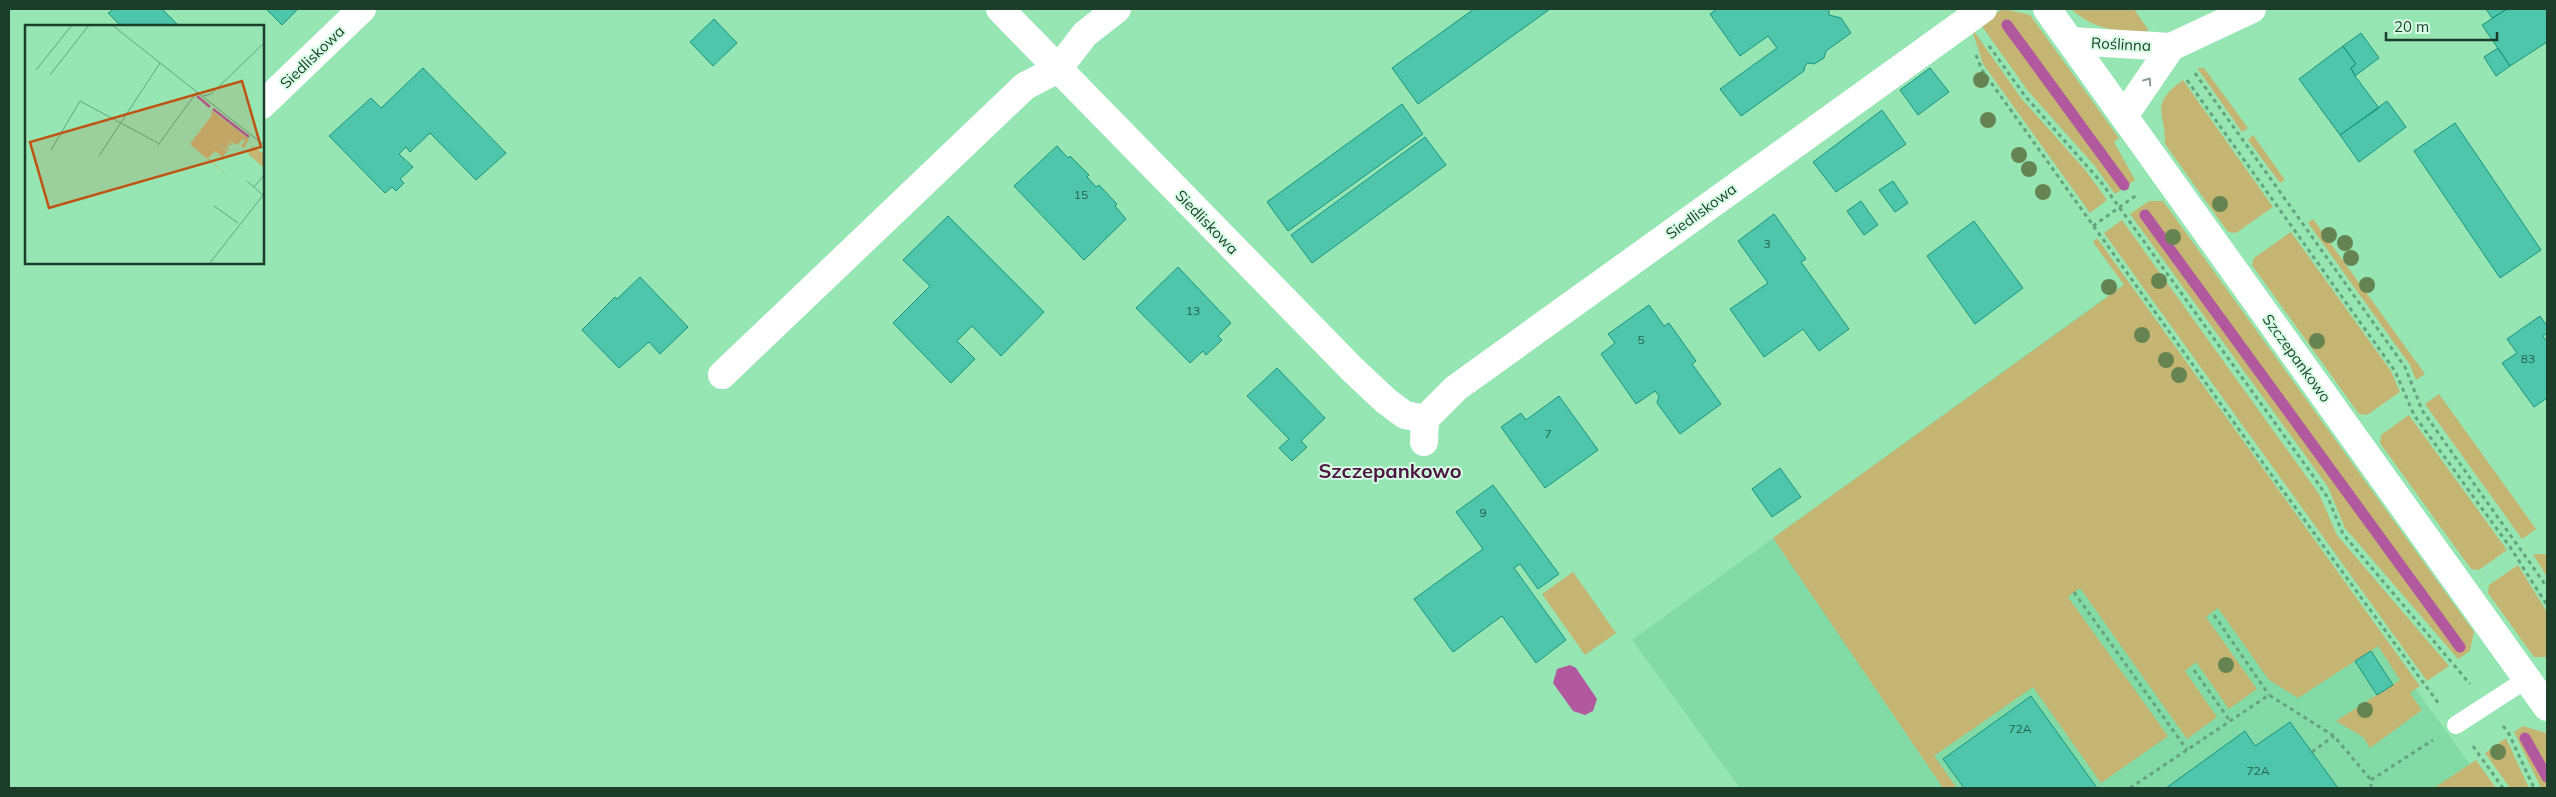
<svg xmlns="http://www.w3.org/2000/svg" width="2556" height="797" font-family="Mulish,sans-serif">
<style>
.built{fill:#82dba6}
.green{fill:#c5b572}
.water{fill:#b1589e}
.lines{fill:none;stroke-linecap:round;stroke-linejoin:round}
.stream{stroke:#b1589e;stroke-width:11}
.building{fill:#4dc6ac;stroke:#1a937d}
.path{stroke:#66a37d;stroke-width:3;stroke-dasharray:4 4;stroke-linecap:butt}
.lane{stroke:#fff;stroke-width:18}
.street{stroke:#fff;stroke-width:28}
.secondary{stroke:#fff;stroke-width:28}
.tree{fill:#668451}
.oneway{stroke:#8e9e94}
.labels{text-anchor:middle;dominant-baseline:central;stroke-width:4;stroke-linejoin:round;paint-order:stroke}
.number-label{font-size:12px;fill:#285f4a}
.street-label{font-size:15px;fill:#1c3d2a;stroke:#d6fde3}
.district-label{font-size:20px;font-weight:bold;fill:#4e1743;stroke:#d6fde3}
.inset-river{fill:none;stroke:#b1589e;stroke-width:2.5}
.inset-road{fill:none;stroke:#65a27d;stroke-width:1}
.view{fill:#bf5312;fill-opacity:0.15;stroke:#bf5312;stroke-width:2.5}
.inset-edge{fill:none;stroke:#1c3d2a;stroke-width:2.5}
</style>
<rect width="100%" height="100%" fill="#96e6b4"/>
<!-- built -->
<path class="built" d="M2124,284L2487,788H1740L1632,640Z"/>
<!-- green -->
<path class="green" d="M2004,9L2030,15L2119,138L2114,142L2135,180L2115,194L2094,165L2028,91L1979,22Z
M2071,9H2134L2149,31C2120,33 2094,30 2071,9Z
M1971,27L2021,98L2086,171L2107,200L2090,213L1983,64Z
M2197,68H2204L2248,128L2242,132Z
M2183,80L2273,207L2236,233L2228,232L2165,144C2166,111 2148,106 2183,80Z
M2253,135L2285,180L2280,183L2248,140Z
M2149,201H2163L2474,632L2470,651L2458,659L2345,528L2328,487L2130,214Z
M2313,219L2425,374L2416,380L2410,365L2308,223Z
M2122,220L2319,494L2337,535L2449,666L2427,681L2104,233Z
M2291,232L2391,371L2400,392L2367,415L2359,414L2252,265L2254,258Z
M2097,238L2420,686L2410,693L2422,710L2370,748L2363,737L2336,721L2400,680L2378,646L2298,698L2269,680L2218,608L2206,617L2257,689L2229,709L2196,662L2185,671L2217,717L2187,739L2080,588L2068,597L2168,736L2101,783L2033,687L1934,756L1957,788H1943L1773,538L2124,285L2093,242Z
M2439,394L2536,529L2522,539L2425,404Z
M2409,415L2507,550L2479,570L2471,569L2380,443L2381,435Z
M2533,554H2547V577Z
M2518,565L2547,612V657H2534L2488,593L2489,585Z
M1573,572L1616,633L1585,655L1542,594Z
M2523,726L2546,733L2547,736V788H2541L2514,732Z
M2506,738L2529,788H2510L2485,753Z
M2476,760L2496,788H2434Z"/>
<!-- water -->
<path class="water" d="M1570,665L1576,668L1597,699L1593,711L1585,715L1573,711L1553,683L1557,669Z"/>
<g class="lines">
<!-- stream -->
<path class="stream" d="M2007,25L2124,185
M2145,215L2460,647
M2525,738L2547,777"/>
</g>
<!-- building -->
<path class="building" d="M114,9H162L179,26H121L108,13Z
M266,9H298L282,25Z
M1474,9H1550L1418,104L1392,68Z
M1717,9H1829V15L1841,18L1851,33L1826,51L1824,58L1814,64L1808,63L1805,66L1804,71L1741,116L1720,89L1777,48L1768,36L1740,56L1710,14Z
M2486,9H2507L2492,18Z
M2507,9H2547V42L2510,66L2482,25Z
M714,19L737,43L713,66L690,42Z
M2361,33L2379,58L2355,76L2351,68L2356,64L2343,46Z
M2343,46L2356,64L2351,68L2355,76L2379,108L2340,135L2299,79Z
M2498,48L2510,66L2496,76L2484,57Z
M423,68L506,153L476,180L430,133L410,152L406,147L399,154L413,167L400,179L404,183L396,191L392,187L385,193L329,136L371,98L381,108Z
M1930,68L1949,92L1918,115L1900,90Z
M2387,101L2406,127L2359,162L2340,135Z
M1402,104L1423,134L1288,231L1267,202Z
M1882,110L1906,144L1836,192L1813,162Z
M2455,123L2541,250L2500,278L2414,151Z
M1425,137L1446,165L1312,263L1291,235Z
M1057,146L1068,158L1070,156L1089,175L1087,177L1096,187L1099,185L1117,204L1115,206L1126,219L1084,260L1014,186Z
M1893,181L1908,203L1895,212L1879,190Z
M1861,201L1878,225L1864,235L1847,211Z
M1774,214L1806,259L1801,262L1849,329L1819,351L1803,329L1764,357L1730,309L1768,283L1738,241Z
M948,216L1044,312L1001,356L972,326L957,341L975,359L951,383L893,323L930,286L903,260Z
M1974,221L2023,288L1975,324L1927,256Z
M1178,267L1231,323L1218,336L1222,340L1206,355L1203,351L1190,363L1136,308Z
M640,277L688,327L660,354L649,342L619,368L582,330L615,297L617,299Z
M1649,305L1664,326L1669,323L1696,361L1692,364L1721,404L1680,434L1657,403L1659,396L1655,391L1636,404L1601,354L1615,343L1608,334Z
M2540,316L2547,326V333L2543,336L2547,342V398L2534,407L2502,363L2517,353L2507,339Z
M1277,368L1325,418L1301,441L1307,447L1292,461L1279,448L1289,439L1247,396Z
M1559,396L1598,450L1545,488L1501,427L1521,413L1526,420Z
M1780,468L1801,497L1772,517L1752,489Z
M1493,485L1559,574L1538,589L1520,564L1514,568L1566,640L1536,663L1502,616L1453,652L1414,599L1483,549L1456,512Z
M2371,651L2393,685L2377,695L2355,661Z
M2031,696L2097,788H1964L1943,759Z
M2290,722L2338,788H2166L2245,731L2255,746Z"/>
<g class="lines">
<!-- path -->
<path class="path" d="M1989,46L2025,96L2101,182L2311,473L2328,498L2343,534L2470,684
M1976,55L1982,70L2273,477L2439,704
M2195,73L2405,367L2422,410L2547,587
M2187,80L2395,371L2414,415L2510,547L2547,605
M2093,226L2138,194
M2074,592L2187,750
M2214,615L2269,695
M2194,670L2230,721
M2503,726L2509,734L2534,788
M2473,746L2503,788
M2312,752L2334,736
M2130,788L2269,695L2334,736L2371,780
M2371,788V780L2433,740"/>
<!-- lane -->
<path class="lane" d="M2456,725L2527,679"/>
<!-- street -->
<path class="street" d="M1000,9L1352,369L1386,401L1405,415L1425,419
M2071,41L2171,47L2252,9
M262,105L362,9
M2124,116L2171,47
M722,375L1025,86L1058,69L1085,34L1117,9
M1424,442L1425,419L1456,388L1983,9"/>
<!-- secondary -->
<path class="secondary" d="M2047,9L2547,707"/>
</g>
<!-- trees -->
<g class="tree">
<circle cx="1981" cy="80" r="8"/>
<circle cx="1988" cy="120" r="8"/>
<circle cx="2019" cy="155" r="8"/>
<circle cx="2029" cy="169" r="8"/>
<circle cx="2043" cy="192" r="8"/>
<circle cx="2220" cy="204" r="8"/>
<circle cx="2329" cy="235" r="8"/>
<circle cx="2173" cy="237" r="8"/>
<circle cx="2345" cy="243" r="8"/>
<circle cx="2351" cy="258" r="8"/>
<circle cx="2159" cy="281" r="8"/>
<circle cx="2367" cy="285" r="8"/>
<circle cx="2109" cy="287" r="8"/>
<circle cx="2142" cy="335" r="8"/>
<circle cx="2317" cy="341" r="8"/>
<circle cx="2166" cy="360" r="8"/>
<circle cx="2179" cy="375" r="8"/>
<circle cx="2226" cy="665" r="8"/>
<circle cx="2365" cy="710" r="8"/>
<circle cx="2498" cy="752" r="8"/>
</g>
<!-- one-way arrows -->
<defs><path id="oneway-chevron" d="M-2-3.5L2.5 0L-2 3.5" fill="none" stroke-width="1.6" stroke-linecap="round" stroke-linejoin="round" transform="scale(1.25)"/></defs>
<use class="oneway" href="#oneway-chevron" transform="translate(2148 81) rotate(-55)"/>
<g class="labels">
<!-- number labels -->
<g class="number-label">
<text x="1081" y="194">15</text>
<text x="1767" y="243">3</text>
<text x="1193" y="310">13</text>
<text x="1641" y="339">5</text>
<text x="2528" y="358">83</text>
<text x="1548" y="433">7</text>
<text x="1483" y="512">9</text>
<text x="2020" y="728">72A</text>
<text x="2258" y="770">72A</text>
</g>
<!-- street labels -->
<g class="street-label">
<text transform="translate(2121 44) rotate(3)">Roślinna</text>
<text transform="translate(312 57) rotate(-44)">Siedliskowa</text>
<text transform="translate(1701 211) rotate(-36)">Siedliskowa</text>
<text transform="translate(1207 222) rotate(46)">Siedliskowa</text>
<text transform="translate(2297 358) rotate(54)">Szczepankowo</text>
</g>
<!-- district labels -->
<g class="district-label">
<text x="1390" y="470">Szczepankowo</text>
</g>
</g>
<!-- overview -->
<g transform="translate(25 25)">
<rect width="239" height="239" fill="#96e6b4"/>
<path d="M186,85L224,114L219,123L216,121L220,116L218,114L212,120L203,115L208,120H202L204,126L191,116L202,126L198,132L190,126L183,133L206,154L165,119L187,90ZM228,121L239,129V143L223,129Z" fill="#c5b572"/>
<path class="inset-river" d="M172,71L185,82M188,84L224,112"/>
<path class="inset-road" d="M87,0L239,120M11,45L47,0M25,50L64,0M178,71L186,69L239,18M133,120L172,67M26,125L55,76L133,118M74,131L135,38M222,156L238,170M229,162L239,150M189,181L213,198M184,239L239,169"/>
<path class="view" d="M217,56L236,122L24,183L5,117Z"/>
<rect width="239" height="239" class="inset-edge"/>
</g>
<!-- border -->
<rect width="2556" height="797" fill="none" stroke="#1c3d2a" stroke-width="20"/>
<!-- scale -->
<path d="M2386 32v8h111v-8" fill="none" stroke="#1c3d2a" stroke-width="2.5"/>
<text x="2394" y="32" font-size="15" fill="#1c3d2a" stroke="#d6fde3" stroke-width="4" paint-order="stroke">20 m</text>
</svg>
